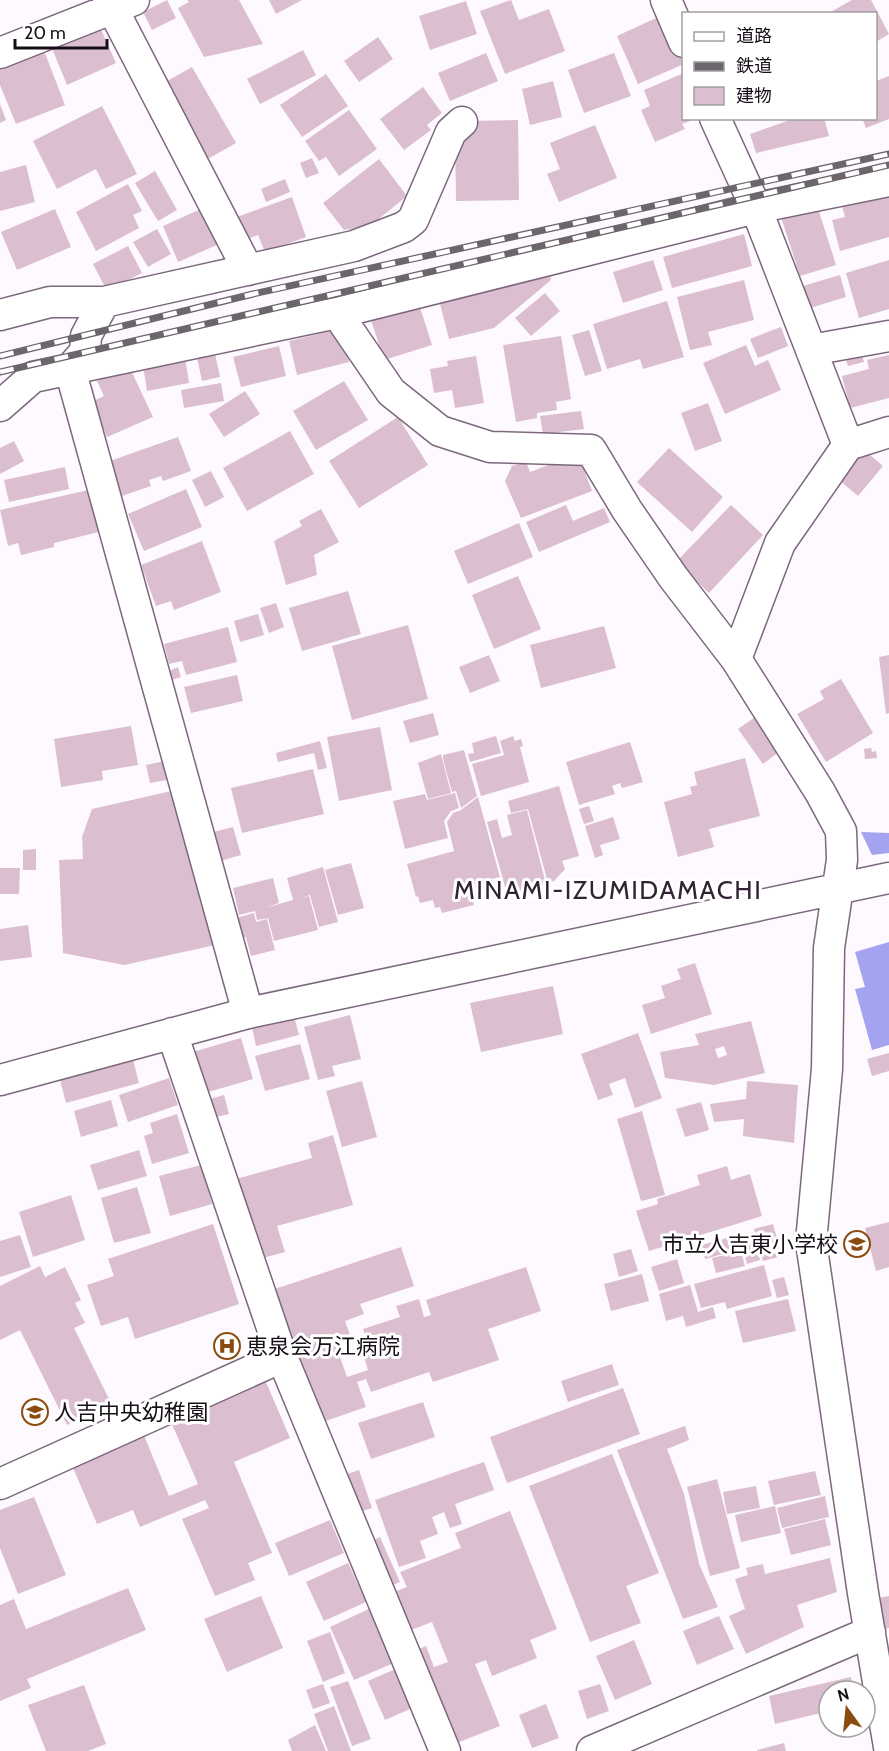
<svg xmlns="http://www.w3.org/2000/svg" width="889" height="1751" font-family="Cabin,'Noto Sans JP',sans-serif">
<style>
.water{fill:#a4a3f0}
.building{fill:#dbbed0;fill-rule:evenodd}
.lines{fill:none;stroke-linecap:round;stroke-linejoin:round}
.minor-casing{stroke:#7b687d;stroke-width:33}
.minor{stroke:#fff;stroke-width:30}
.rail-casing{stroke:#6c656c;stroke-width:7}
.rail{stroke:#fff;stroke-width:4.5;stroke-dasharray:14;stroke-linecap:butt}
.labels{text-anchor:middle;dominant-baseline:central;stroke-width:6;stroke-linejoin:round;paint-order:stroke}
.poi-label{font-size:22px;fill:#170f18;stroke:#fff;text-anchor:start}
.quarter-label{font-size:26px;letter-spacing:1.5px;fill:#332235;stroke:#fff}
</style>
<rect width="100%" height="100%" fill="#fef9fe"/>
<!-- water -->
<path class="water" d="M861,832L889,833V853L872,855Z
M889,942V1045L872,1050L855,989L865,987L855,952Z"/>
<!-- building -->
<path class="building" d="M167,0L176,18L152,30L143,12Z
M187,0H239L263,44L204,57L178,8L189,2Z
M269,0H302L276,14Z
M511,0L519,20L549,9L565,51L505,74L480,11Z
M852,0H871L889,34L876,42V14H827Z
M466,1L477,34L430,50L419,16Z
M665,14L684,57V64L638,84L617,36Z
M99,25L116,63L67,85L51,46Z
M378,37L393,59L359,82L344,61Z
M43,48L65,105L16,124L0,85V65Z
M303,50L316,75L260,104L247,79Z
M486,53L498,81L450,101L438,73Z
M614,53L631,96L584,113L568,70Z
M192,67L236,143L206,160L162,84Z
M684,73V118L695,119L682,124L685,129L655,142L641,110L650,106L644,90Z
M326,74L348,106L302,137L280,105Z
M889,76V119L866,128L862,118H876V81Z
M553,81L562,117L530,125L522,89Z
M423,87L442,113L427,125L431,130L404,150L380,119Z
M0,104L6,120L0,123Z
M102,106L137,174L106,189L96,169L57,189L33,141Z
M349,110L377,149L339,176L326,157L319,161L305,141Z
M796,118H824L829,136L756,153L750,134Z
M518,120L519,200L456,201L455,137L467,121Z
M595,125L617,178L559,202L547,174L560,169L550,143Z
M312,158L319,173L306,178L300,163Z
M379,159L407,196L370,226L344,230L323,203Z
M26,165L35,202L0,211V172Z
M155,171L177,210L158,221L135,183Z
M285,179L290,192L266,202L261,189Z
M128,184L142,211L133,215L139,228L96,251L76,212Z
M889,185V237L840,251L832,220L845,217L840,199Z
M292,197L306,237L265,252L258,235L245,240L237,217Z
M816,202L836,265L800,276L780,214Z
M203,208L219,244L178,262L163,226Z
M55,209L71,247L17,270L1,232Z
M157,229L171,254L148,267L133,242Z
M744,234L752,266L672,288L663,257Z
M128,246L142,273L107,291L93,264Z
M653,260L663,290L623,303L613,272Z
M889,260V309L859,318L846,273Z
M549,269L551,280L494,328L449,339L437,292Z
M840,275L846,297L810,308L803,286Z
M744,280L754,320L708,332L712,345L690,350L677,297Z
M545,293L560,311L531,336L515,318Z
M417,298L432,345L384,360L369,314Z
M667,301L684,357L643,369L640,359L607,369L593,324Z
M781,327L788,346L758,358L750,339Z
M340,329L349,362L297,375L289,341Z
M589,330L602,371L585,376L572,335Z
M561,336L571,399L556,402L557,410L537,413V418L516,422L503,345Z
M746,345L755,366L768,360L781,390L725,414L703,363Z
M279,346L286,376L241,387L233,357Z
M860,349L864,362L848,366L844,353Z
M215,354L220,377L202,381L197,358Z
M889,355V398L850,408L842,376L869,369L867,360Z
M476,356L484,403L455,408L452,390L434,393L430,369L448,366L447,361Z
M185,357L189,383L147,391L143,365Z
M129,366L153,417L107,437L91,402L104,396L97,381Z
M344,381L368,420L316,450L293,411Z
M221,383L224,401L184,408L181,390Z
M245,391L260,414L224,437L209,414Z
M708,403L722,441L695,451L681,413Z
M581,411L584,429L543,434L540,416Z
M398,417L428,465L359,508L329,461Z
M290,431L314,474L247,511L223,468Z
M178,437L191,471L163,481L161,476L149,480L151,486L119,497L107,462Z
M14,441L24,461L0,474V448Z
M858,445L883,466L858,496L833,475Z
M669,448L723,497L692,532L637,482Z
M580,459L592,491L521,518L505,481L512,466L526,462L530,472L562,460L564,465Z
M65,467L69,489L9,502L4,480Z
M211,471L224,497L205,507L192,480Z
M93,489L103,531L54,543V547L21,555L18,543L8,546L0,510Z
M186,489L202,527L144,551L128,514Z
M566,505L573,521L604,508L610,522L539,552L526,522Z
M731,505L763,535L709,593L676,562Z
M321,509L339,542L314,555L317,575L286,585L274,541L302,526L299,521Z
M519,523L533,557L468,584L454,551Z
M202,541L221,592L174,610L171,601L156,606L141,565Z
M518,576L541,629L494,649L472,595Z
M348,591L361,634L302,651L289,608Z
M276,603L284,627L269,633L260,608Z
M258,614L264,635L240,642L234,621Z
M408,625L428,699L352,720L332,646Z
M604,626L616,668L541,688L530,645Z
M228,627L237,662L186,675L182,661L169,664L164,644Z
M489,655L500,681L470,693L459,667Z
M889,655V713L886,714L879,657Z
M178,667L181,677L172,680L169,671Z
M237,675L243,701L191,713L184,687Z
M841,679L873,733L826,762L797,714L824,699L820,691Z
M433,713L439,735L410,743L403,721Z
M758,715L783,749L763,764L738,729Z
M131,726L138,765L102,771L103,780L61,787L54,739Z
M380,727L392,790L339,801L327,737Z
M496,736L501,753L470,762L468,754L474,753L472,743Z
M513,736L515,741L521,739L523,746L520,747L529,782L481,796L472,764L504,755L500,741Z
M320,741L327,768L318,770L314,753L278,762L276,753Z
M630,742L643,782L622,788L620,783L612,786L615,794L579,805L566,762Z
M871,748L872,752L876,751L877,758L865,759L864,749Z
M464,750L477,796L461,808L456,791L452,792L443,759V755Z
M441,754L451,793L428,799L418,763Z
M745,758L760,816L709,829L714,847L678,857L664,802L692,794L690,787L697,785L694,772Z
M169,760L173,779L150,783L146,765Z
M313,769L324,814L242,833L231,788Z
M559,786L579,856L562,861L565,869L554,881L548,883L528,809L511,813L508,801Z
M176,790L202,909L211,907L220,944L124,965L63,953L59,860L83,859L82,837L92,809Z
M455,793L459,808L451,811L444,821L448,838L405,849L393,801L425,794L427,800Z
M478,797L500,877L487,880L490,891L472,896L474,905L442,913L440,907L435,908L433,900L420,903L418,896L416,897L407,864L454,851L447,822L453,813L461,810Z
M589,806L594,821L584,824L579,809Z
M527,810L546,884L507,894L487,822L497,819L502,838L512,835L507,815Z
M613,817L620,839L600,845L603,855L595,858L585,826Z
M233,827L241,855L217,862L209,833Z
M36,849V870H23V850Z
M351,863L364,908L338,915L325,870Z
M323,867L338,922L319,927L310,895L300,898L309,896L318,930L274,941L268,918L257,920L255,911L239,915L233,888L273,878L279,903L265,908L293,900L287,878Z
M0,868H20L19,894H0Z
M254,913L256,922L267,919L275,950L251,956L246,937L241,938L236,918Z
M28,925L32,957L0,961V929Z
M695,963L712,1014L651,1034L642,1005L665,998L661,986L681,979L677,969Z
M553,986L563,1034L481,1052L470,1003Z
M293,1012L299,1035L256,1046L251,1023Z
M350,1015L361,1059L332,1066L335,1076L318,1080L304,1027Z
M751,1021L765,1073L714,1085L665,1078L660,1052L699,1045L695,1034ZM724,1046L727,1055L718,1058L715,1049Z
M638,1033L662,1098L635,1108L625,1078L609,1084L613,1095L598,1100L581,1054Z
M241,1038L253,1079L198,1095L186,1054Z
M300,1044L310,1079L265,1091L255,1056Z
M889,1053V1071L872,1076L867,1059Z
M132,1056L139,1083L66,1103L59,1076Z
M169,1078L178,1105L128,1122L119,1095Z
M362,1081L377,1137L342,1147L326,1091Z
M747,1081L798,1085L794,1143L743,1136L744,1119L714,1122L710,1104L746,1099Z
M224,1095L229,1114L204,1120L199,1102Z
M111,1100L118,1126L81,1137L74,1111Z
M701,1102L709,1130L685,1137L676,1109Z
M642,1111L665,1195L641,1201L617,1119Z
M177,1114L189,1153L152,1164L144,1136L153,1133L150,1123Z
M333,1135L353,1205L277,1226L285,1252L259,1259L236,1179L312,1158L308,1143Z
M139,1150L147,1176L98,1190L90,1165Z
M201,1165L212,1204L170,1216L159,1176Z
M727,1166L731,1180L750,1174L762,1216L649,1251L636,1211L658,1204L657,1199L700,1185L697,1175Z
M137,1187L151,1233L114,1243L101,1198Z
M71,1195L85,1240L33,1257L19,1212Z
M889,1222V1267L876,1271L865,1228Z
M213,1224L239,1304L135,1339L128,1317L101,1326L87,1285L114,1276L108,1259Z
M773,1224L782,1256L763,1261L754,1229Z
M753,1232L760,1260L747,1264L740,1235Z
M20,1235L31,1267L0,1277V1241Z
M734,1236L737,1250L705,1259L702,1245Z
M401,1247L414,1286L360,1304L364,1314L345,1321L351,1338L335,1343L347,1377L368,1370L362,1350L370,1347L363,1329L400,1317L396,1306L419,1299L424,1317L431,1315L426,1300L526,1267L541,1311L488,1329L499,1360L433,1382L429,1372L371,1392L366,1379L357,1382L366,1407L317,1424L272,1290Z
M631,1249L638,1271L619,1277L613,1254Z
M741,1251L745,1266L716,1273L712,1258Z
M677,1259L684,1283L659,1291L651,1267Z
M764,1265L772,1296L727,1309L725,1302L701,1308L694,1284Z
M40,1266L45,1277L65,1267L81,1300L75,1303L85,1323L74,1328L111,1403L67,1425L20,1330L0,1340V1286Z
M642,1274L649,1301L611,1311L604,1284Z
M784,1277L789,1295L777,1298L772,1280Z
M690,1285L698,1312L713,1307L716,1318L686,1327L683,1316L666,1321L659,1294Z
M788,1299L796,1331L743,1343L735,1311Z
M612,1364L619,1385L568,1402L561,1381Z
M266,1382L290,1438L234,1462L272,1553L248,1563L255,1580L215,1596L182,1519L209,1508L205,1500L140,1527L133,1510L97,1524L71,1463L143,1433L169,1496L198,1484L171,1422Z
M623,1388L640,1434L507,1483L490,1437Z
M423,1402L435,1437L371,1459L358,1423Z
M685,1426L689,1440L667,1449L684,1494L699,1564L718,1607L683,1619L617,1450Z
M612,1454L659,1573L626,1586L641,1623L590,1642L529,1486Z
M484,1462L494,1490L455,1504L462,1524L450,1528L444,1512L432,1517L438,1534L420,1541L426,1558L399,1567L375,1500Z
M359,1470L372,1508L354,1514L341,1476Z
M815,1471L821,1495L774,1505L768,1481Z
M717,1479L740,1568L710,1576L687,1487Z
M756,1486L760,1508L727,1514L723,1492Z
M825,1496L829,1517L782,1528L777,1508Z
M34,1497L66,1575L18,1594L0,1548V1510Z
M775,1506L781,1533L741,1542L735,1515Z
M510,1511L557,1629L530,1640L537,1658L492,1676L486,1660L475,1664L500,1726L449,1746L412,1652L426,1646L434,1667L448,1662L432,1622L406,1632L391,1593L407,1587L400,1572L461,1548L455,1533Z
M825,1519L831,1545L791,1555L784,1529Z
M330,1520L344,1553L289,1576L275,1543Z
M380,1537L400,1582L388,1587L369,1543Z
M830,1558L837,1592L797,1605L804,1627L746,1654L729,1616L745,1609L735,1579L748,1575L746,1568L763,1564L765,1574Z
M348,1563L366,1602L324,1621L306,1582Z
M128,1588L146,1630L27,1679L31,1688L0,1701V1605L14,1599L26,1629Z
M261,1596L283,1648L227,1672L204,1619Z
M889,1596V1628L878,1630L872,1599Z
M371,1608L396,1662L354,1680L330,1627Z
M719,1616L734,1649L697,1665L683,1631Z
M330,1632L345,1673L323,1682L307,1641Z
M634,1640L652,1684L615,1700L596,1656Z
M400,1667L417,1706L385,1720L368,1681Z
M851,1677L854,1691H829V1711L775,1724L769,1696Z
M348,1681L371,1739L352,1746L330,1687Z
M323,1684L330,1703L313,1709L306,1690Z
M600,1684L609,1711L587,1719L578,1691Z
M84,1685L106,1744L88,1751H46L28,1705Z
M546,1704L559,1738L532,1748L519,1715Z
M334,1706L351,1751H328L314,1714Z
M315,1725L326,1751H292L288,1740Z
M784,1743L786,1751H757V1750Z"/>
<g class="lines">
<defs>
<path id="minor" d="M108,0L248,270
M666,0L684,42
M0,53L134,0
M715,118L756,208L848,445L889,432
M337,313L391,392L440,431L490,447L591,450L627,510L673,577L736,659L820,792L841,831L842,860L829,948L827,1069L811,1242L863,1593L889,1747
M0,315L50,302H104
M811,350L889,336
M0,406L33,377L337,313L756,208L889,181
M736,659L780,543L848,445
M248,1013L70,369L85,352L86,336L104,302L354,246L404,227L413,220L451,132L462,122
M172,1033L282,1357L445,1751
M0,1080L248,1013L889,878
M0,1484L282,1357
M592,1751L870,1632"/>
</defs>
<!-- minor casing -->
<use href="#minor" class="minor-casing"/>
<!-- minor -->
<use href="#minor" class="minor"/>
<defs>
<path id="rail" d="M0,356L253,294L889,154
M0,372L889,165"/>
</defs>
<!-- rail casing -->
<use href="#rail" class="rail-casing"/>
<!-- rail -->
<use href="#rail" class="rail"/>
</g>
<!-- icons -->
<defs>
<symbol id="school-ring" viewBox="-11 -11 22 22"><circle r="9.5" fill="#fff" stroke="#8a4c0e" stroke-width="1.5"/><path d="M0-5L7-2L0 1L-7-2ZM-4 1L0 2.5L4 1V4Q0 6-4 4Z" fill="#8a4c0e"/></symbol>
<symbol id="hospital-ring" viewBox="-11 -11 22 22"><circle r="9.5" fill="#fff" stroke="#8a4c0e" stroke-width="1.5"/><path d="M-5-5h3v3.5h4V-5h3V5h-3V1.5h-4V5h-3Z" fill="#8a4c0e"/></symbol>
</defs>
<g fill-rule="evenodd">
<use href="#school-ring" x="842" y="1229" width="30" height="30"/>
<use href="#hospital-ring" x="212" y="1331" width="30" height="30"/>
<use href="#school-ring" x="20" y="1397" width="30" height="30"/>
</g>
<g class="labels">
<!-- poi labels -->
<g class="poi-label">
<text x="838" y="1244" text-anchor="end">市立人吉東小学校</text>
<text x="246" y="1346">恵泉会万江病院</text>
<text x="54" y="1412">人吉中央幼稚園</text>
</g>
<!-- quarter labels -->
<g class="quarter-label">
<text x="608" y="890">MINAMI-IZUMIDAMACHI</text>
</g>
</g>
<!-- legend -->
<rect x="682" y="12" width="195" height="108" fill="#ffffff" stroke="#a29fa3" stroke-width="1.5"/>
<rect x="694" y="32" width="30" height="9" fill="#ffffff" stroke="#a29fa3" stroke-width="1.5"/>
<text x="736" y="42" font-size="18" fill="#170f18">道路</text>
<rect x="694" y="62" width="30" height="9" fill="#6c656c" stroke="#a29fa3" stroke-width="1.5"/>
<text x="736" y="72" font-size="18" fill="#170f18">鉄道</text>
<rect x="694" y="87" width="30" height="18" fill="#dbbed0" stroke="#a29fa3" stroke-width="1.5"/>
<text x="736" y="102" font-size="18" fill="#170f18">建物</text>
<!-- north arrow -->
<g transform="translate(847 1709) rotate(345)"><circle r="28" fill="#ffffff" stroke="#a29fa3" stroke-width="1.5"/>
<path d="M0-4.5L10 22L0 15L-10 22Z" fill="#8a4c0e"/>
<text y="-9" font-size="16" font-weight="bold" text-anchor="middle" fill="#170f18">N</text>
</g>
<!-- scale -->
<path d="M15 39v9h92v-9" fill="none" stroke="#170f18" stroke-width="3"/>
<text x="24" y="39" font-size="18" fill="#170f18" stroke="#ffffff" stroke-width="4.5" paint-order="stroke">20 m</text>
</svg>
